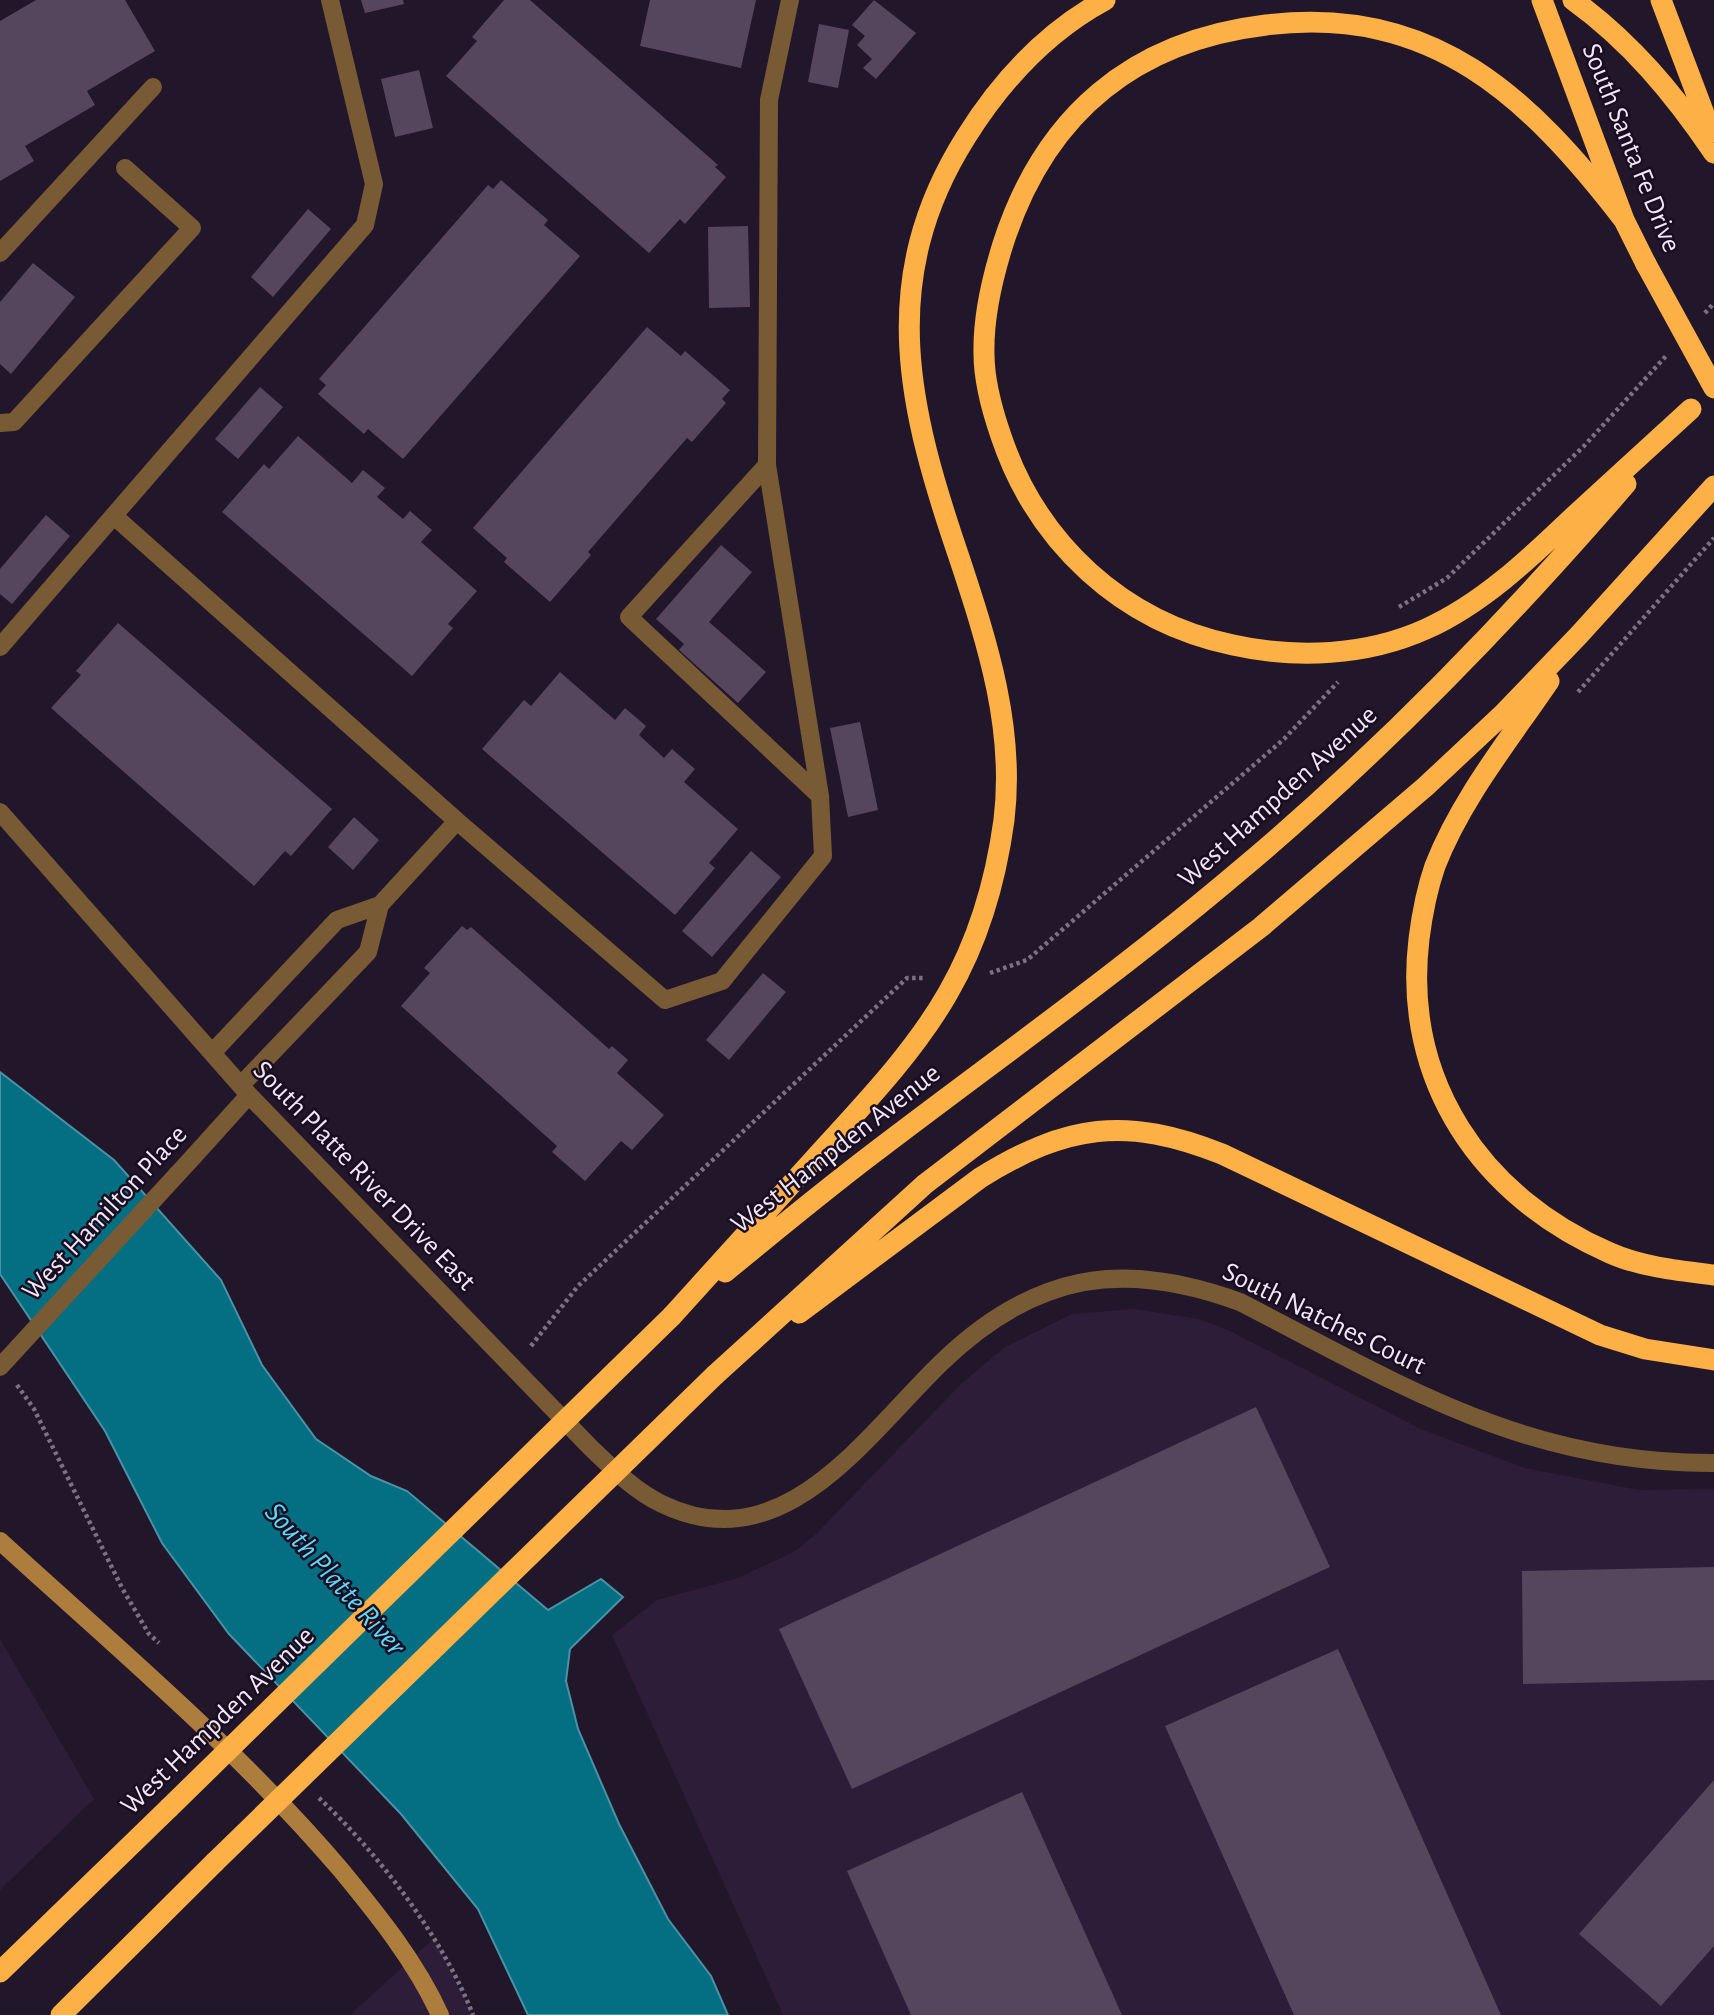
<svg xmlns="http://www.w3.org/2000/svg" width="1714" height="2015" font-family="'Alegreya Sans',sans-serif">
<style>
.built{fill:#2d1d38}
.water{fill:#046e83;stroke:#4a92a5;stroke-width:2}
.building{fill:#55465e}
.lines{fill:none;stroke-linecap:round;stroke-linejoin:round}
.path{stroke:#7b7183;stroke-width:4.5;stroke-dasharray:3.5 3.5;stroke-linecap:butt}
.lane{stroke:#785a34;stroke-width:18}
.street{stroke:#785a34;stroke-width:18}
.secondary{stroke:#ad7d3d;stroke-width:18}
.highway{stroke:#fcb045;stroke-width:21}
.street-bridge{stroke:#785a34;stroke-width:18}
.highway-bridge{stroke:#fcb045;stroke-width:21}
.labels{text-anchor:middle;dominant-baseline:central;stroke-width:5;stroke-linejoin:round;paint-order:stroke}
.street-label{font-size:28px;fill:#efe7f5;stroke:#190d21}
.water-label{font-size:30px;font-style:italic;fill:#5cd9f8;stroke:#190d21}
</style>
<rect width="100%" height="100%" fill="#22162a"/>
<!-- built -->
<path class="built" d="M1134,1309L1199,1319L1228,1330L1421,1429L1525,1468L1639,1490L1714,1489V2015H783L612,1635L657,1600L738,1578L795,1551L815,1535L962,1383L1005,1347L1072,1314Z
M0,1639L94,1799L0,1890Z
M434,1938L473,2015H350Z"/>
<!-- water -->
<path class="water" d="M0,1072L114,1160L221,1280L262,1365L316,1439L371,1476L407,1491L548,1610L601,1579L623,1597L570,1649L566,1681L578,1729L619,1824L668,1919L711,1976L728,2015H528L478,1909L401,1814L229,1634L162,1543L105,1431L0,1274Z"/>
<!-- building -->
<path class="building" d="M36,0H125L155,51L87,91L95,105L25,146L34,161L0,181V21Z
M361,0H403L404,4L365,13Z
M504,0H530L718,165L715,167L726,177L685,224L680,219L649,253L446,76L477,41L472,37Z
M650,0H756L741,68L640,46Z
M874,0L916,33L876,79L863,68L872,59L857,45L865,36L852,25Z
M819,24L849,30L838,88L808,82Z
M419,70L433,128L395,137L381,79Z
M501,180L548,220L544,225L580,256L403,459L368,429L364,434L318,394L326,385L319,379L488,185L493,189Z
M308,209L331,229L273,297L251,277Z
M748,226L750,307L709,308L708,227Z
M33,263L75,297L11,374L0,364V302Z
M647,327L681,356L685,351L730,390L722,399L726,403L692,442L687,438L588,552L591,555L550,602L504,562L507,558L473,528Z
M260,387L283,407L238,459L215,439Z
M298,436L352,483L363,470L385,488L377,497L403,519L410,511L432,530L421,542L477,591L448,624L453,628L412,676L222,512L264,464L269,469Z
M46,515L70,536L12,604L0,594V569Z
M721,545L752,572L709,622L766,672L738,703L679,650L684,644L656,619Z
M118,623L332,809L291,856L285,851L254,886L51,708L81,675L76,671Z
M560,672L615,720L625,708L646,726L639,735L664,758L672,749L695,769L684,782L738,829L709,863L715,868L675,915L482,749L524,700L531,706Z
M860,722L878,810L848,817L830,728Z
M354,817L379,840L353,870L328,847Z
M751,851L781,877L712,957L682,931Z
M462,926L467,930L471,927L609,1049L612,1046L628,1060L617,1073L664,1115L632,1150L621,1141L585,1181L552,1152L557,1146L401,1006L430,973L424,968Z
M763,973L786,992L729,1060L706,1040Z
M1256,1407L1330,1567L852,1789L779,1629Z
M1714,1567V1680L1523,1684L1522,1571Z
M1338,1649L1501,2015H1294L1165,1726Z
M1714,1780V1946L1661,2006L1579,1934Z
M1022,1792L1122,2015H911L847,1871Z"/>
<g class="lines">
<!-- path -->
<path class="path" d="M1705,313L1714,303
M1399,607L1447,578L1585,445L1666,356
M1578,692L1714,538
M990,973L1027,960L1284,739L1338,682
M531,1346L578,1286L907,978H923
M17,1385L34,1409L122,1588L149,1634L159,1643
M319,1798C379,1854 443,1938 473,2015"/>
<!-- lane -->
<path class="lane" d="M0,253L153,87
M0,423L14,422L192,228L125,168
M767,465L769,100L790,0
M114,516L457,821L380,905
M0,647L365,225L374,184L330,0
M457,821L665,1000L722,981L823,856L820,796L629,617L767,465L820,796
M212,1053L337,920L380,905L368,952L241,1085"/>
<!-- street -->
<path class="street" d="M0,812L249,1095L591,1448C613,1469 635,1491 662,1504C784,1563 866,1435 942,1362C973,1332 1007,1307 1048,1292C1110,1268 1180,1280 1240,1302C1401,1385 1526,1464 1714,1463
M194,1156L249,1095"/>
<!-- secondary -->
<path class="secondary" d="M0,1541C116,1647 239,1750 341,1870C378,1915 416,1962 440,2015"/>
<!-- highway -->
<path class="highway" d="M1542,0L1624,220L1646,264
M1573,0C1631,42 1674,94 1714,153
M1661,0L1711,132
M1624,220C1530,98 1433,4 1266,25C1132,41 1044,116 1003,244C992,279 983,316 984,354C984,382 992,410 1001,436C1037,543 1122,622 1233,645C1296,659 1366,656 1426,629C1482,604 1530,558 1574,516C1613,480 1652,445 1691,409
M1549,681C1509,740 1461,799 1435,866C1427,889 1422,915 1419,939C1402,1081 1481,1197 1610,1253C1641,1267 1681,1271 1714,1275
M725,1272C773,1233 821,1193 871,1155C994,1061 1120,972 1238,872C1379,754 1506,623 1626,484
M799,1313L980,1178C1067,1124 1126,1116 1222,1154L1600,1335L1645,1349L1714,1360
M672,1316C723,1259 774,1203 825,1147C869,1099 916,1049 948,993C978,941 996,879 1004,820C1015,729 988,645 960,560C909,411 875,281 966,137C1001,81 1046,32 1105,0
M715,1375L925,1184L1261,927L1425,787L1502,715L1579,635L1714,486
M0,1972L169,1808
M61,2015L215,1862"/>
<!-- street-bridge -->
<path class="street-bridge" d="M0,1367L194,1156"/>
<!-- highway-bridge -->
<path class="highway-bridge" d="M1646,264L1714,388
M169,1808L672,1316
M215,1862L715,1375"/>
</g>
<g class="labels">
<!-- street labels -->
<g class="street-label">
<text transform="translate(1631 148) rotate(68)">South Santa Fe Drive</text>
<text transform="translate(1278 797) rotate(-42)">West Hampden Avenue</text>
<text transform="translate(836 1149) rotate(-38)">West Hampden Avenue</text>
<text transform="translate(364 1176) rotate(46)">South Platte River Drive East</text>
<text transform="translate(105 1213) rotate(-47)">West Hamilton Place</text>
<text transform="translate(1324 1319) rotate(26)">South Natches Court</text>
<text transform="translate(218 1721) rotate(-44)">West Hampden Avenue</text>
</g>
<!-- water labels -->
<g class="water-label">
<text transform="translate(335 1579) rotate(48)">South Platte River</text>
</g>
</g>
</svg>
